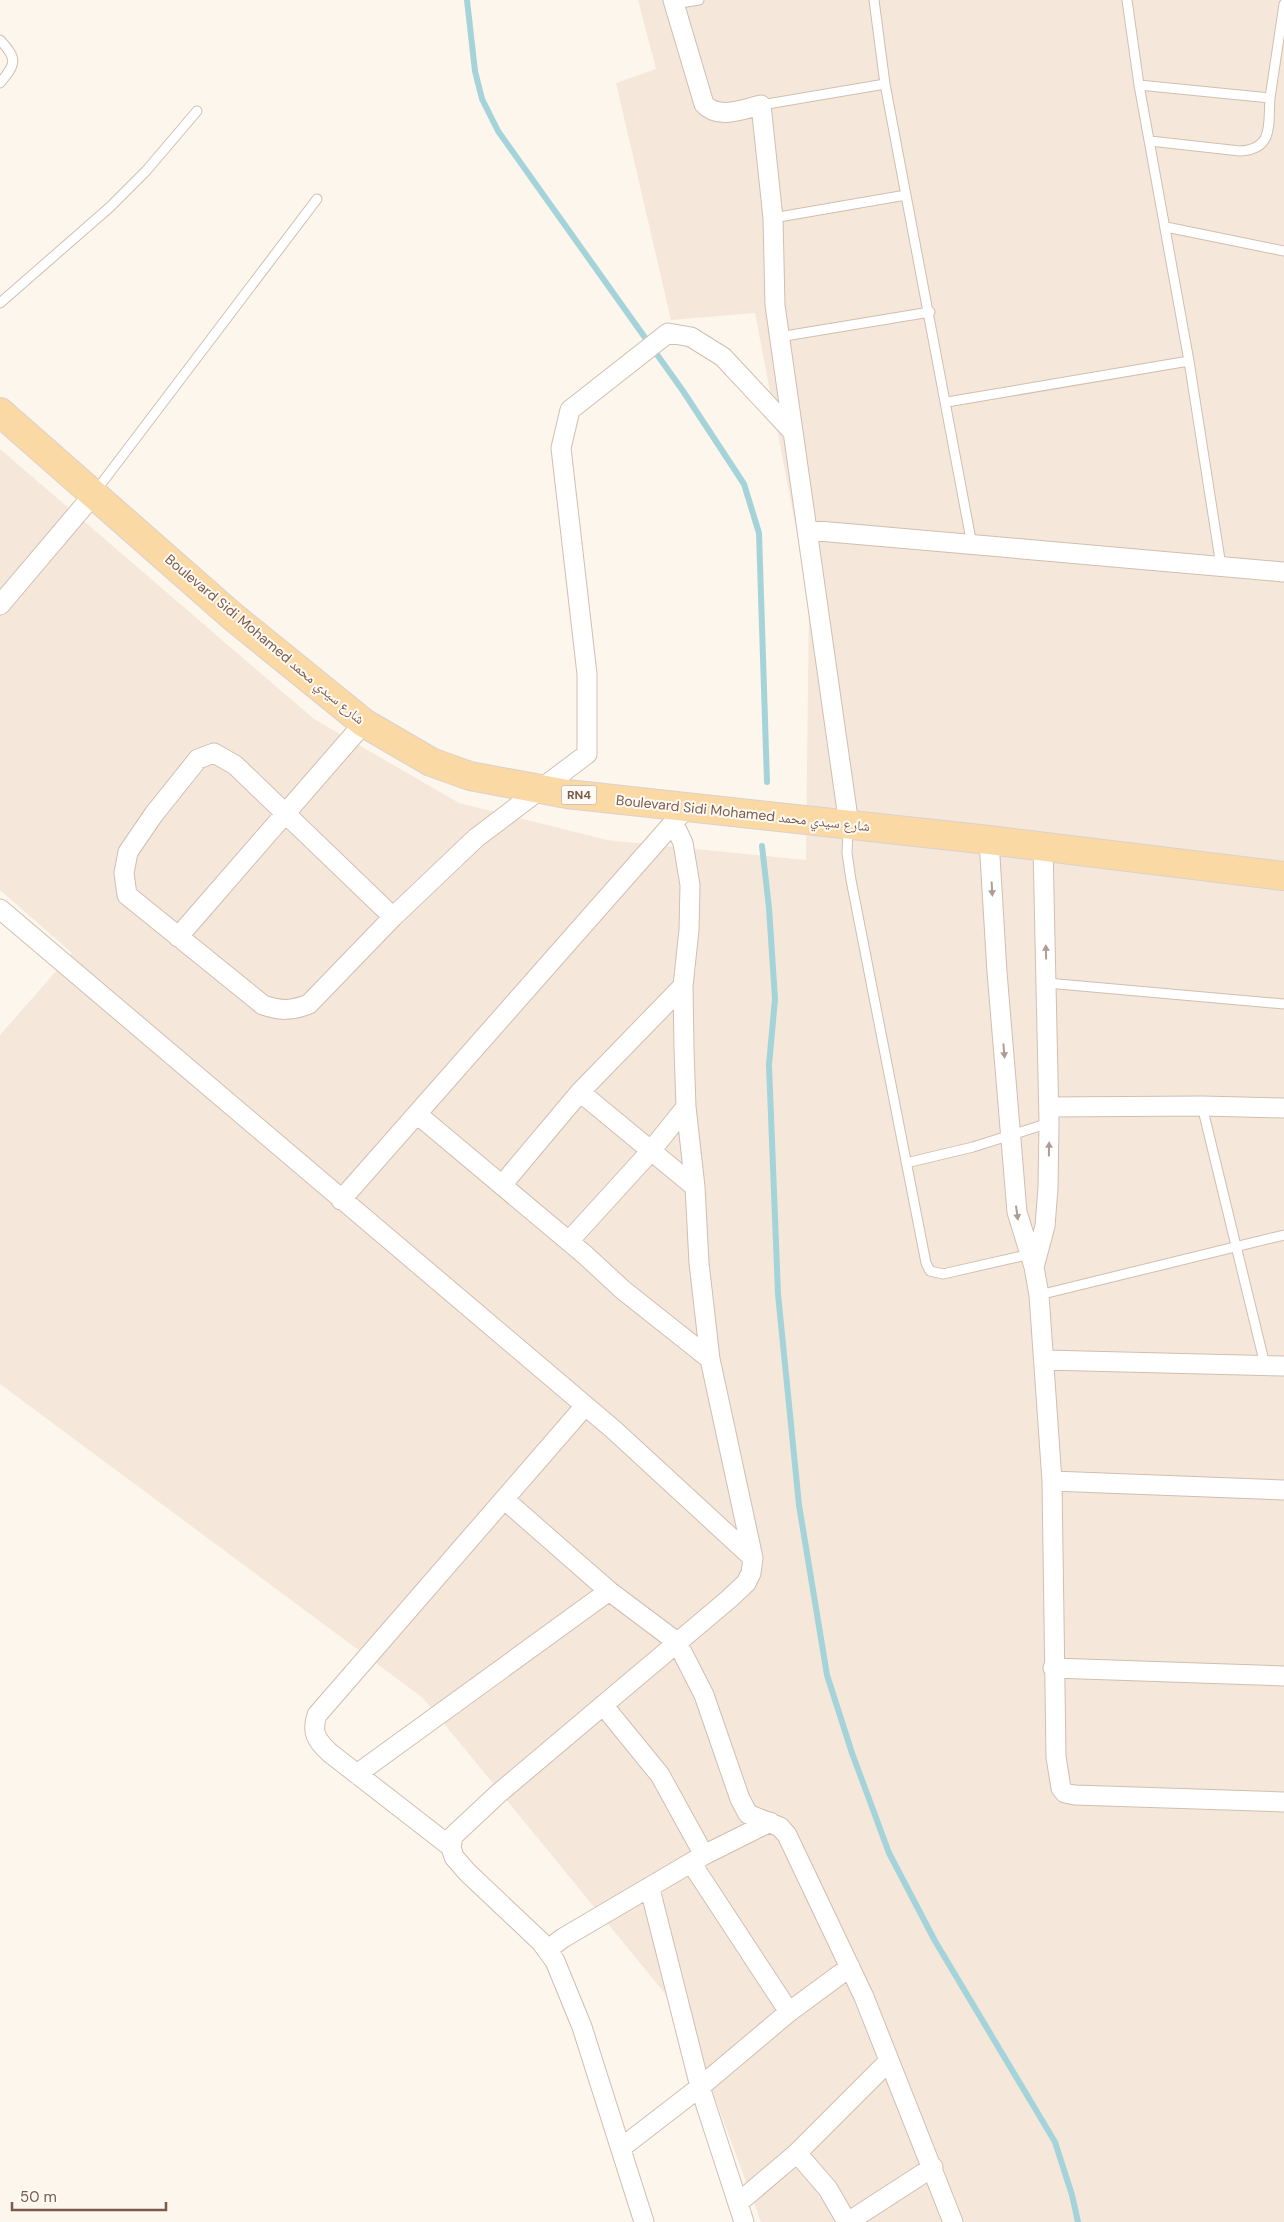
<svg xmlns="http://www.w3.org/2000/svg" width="1284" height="2222" font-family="'DM Sans','Noto Naskh Arabic',sans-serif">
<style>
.residential{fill:#f5e8da}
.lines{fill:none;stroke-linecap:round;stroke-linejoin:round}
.stream{stroke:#a5d3da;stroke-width:6}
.lane-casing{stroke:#d1beb0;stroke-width:11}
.street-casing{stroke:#d1beb0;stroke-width:21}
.primary-casing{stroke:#dad1cd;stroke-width:30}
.lane{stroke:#fff;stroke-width:9}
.street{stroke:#fff;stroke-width:19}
.primary{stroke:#fbd9a5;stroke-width:28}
.oneway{fill:#af9d94}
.labels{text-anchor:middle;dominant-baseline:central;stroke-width:4;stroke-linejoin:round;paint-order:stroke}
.shield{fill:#fffaf3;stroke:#a28b7f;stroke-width:1}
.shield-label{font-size:12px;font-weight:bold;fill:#7a5c4d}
.street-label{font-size:14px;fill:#7a5c4d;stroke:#fffaf3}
</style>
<rect width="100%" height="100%" fill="#fdf6ec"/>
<!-- residential -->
<path class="residential" d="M638,0H1284V2222H761L685,2018L423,1698L0,1384V1035L72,953L0,890V449L314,719L459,803L607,840L806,860L809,597L755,313L671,320L616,83L656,69Z"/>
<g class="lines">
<!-- stream -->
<path class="stream" d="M467,0L475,71L482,99L498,131L683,391L744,484L759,533L767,782
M762,846L769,908L775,999L769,1065L778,1294L799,1505L827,1675L852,1753L889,1853L935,1941L1055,2142L1072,2195L1078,2222"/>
<defs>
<path id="lane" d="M874,0L885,84L972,545
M1127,0L1139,85L1189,361L1221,566
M674,4L699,0
M0,40C18,59 16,64 0,83
M1139,85L1270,98L1284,4
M761,105L885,84
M1150,141L1240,151C1274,149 1268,125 1270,98
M773,218L906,195
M1166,227L1284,251
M0,303L110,207L146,171L197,111
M779,337L930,312
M947,402L1189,361
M95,492L317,199
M848,828L847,853L851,880L926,1263L930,1271L943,1274L1031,1254
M1047,983L1284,1004
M1202,1106L1265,1365
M906,1163L973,1147L1049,1123
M1039,1295L1284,1235"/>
<path id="street" d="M673,0L704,104C718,120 743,109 761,105L773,218L775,305L849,825
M807,530L1284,572
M0,605L94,494
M989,840L997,972L1017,1212L1034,1267L1039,1295L1052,1481L1056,1757L1061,1788L1065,1793L1075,1795L1284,1802
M0,909L614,1430L753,1558
M393,917L235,765L214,753L198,759L154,814L128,852L124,873L127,895L263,1005C281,1011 292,1011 309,1004L393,917L476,838L587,754V674L561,448L570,410L668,333L691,337L723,357L792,431
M178,937L364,723
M580,1092L683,986
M1049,1107L1202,1106L1284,1108
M417,1114L584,1254L623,1290L710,1359
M502,1185L580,1092L695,1187
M341,1200L681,814
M569,1241L650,1152L686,1107
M1034,1267L1045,1226L1048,1188L1049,1123L1043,847
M1044,1360L1284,1366
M1052,1481L1284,1490
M505,1500L609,1591L677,1642L704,1695L740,1799L748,1814L780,1827L787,1835L864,1997L953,2222
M1053,1668L1284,1676
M357,1774L609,1591
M451,1847L330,1753C317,1741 311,1733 317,1715L585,1406
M704,1855L770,1822
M692,1864L789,2012L850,1967
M650,1889L700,2087L744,2222
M547,1950L563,1938L704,1855L660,1775L603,1705
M621,2148L700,2087L789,2012
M797,2153L828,2189L847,2222
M738,2203L797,2153L889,2061
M644,2222L582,2027L555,1961L541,1942L467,1872L454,1857L451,1847L453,1836L499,1793L729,1599L746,1583L751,1573L753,1558L710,1359L699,1263L695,1187L686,1107L684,1049L683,986L689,930L690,885L683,843L674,824
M848,2222L933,2167"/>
<path id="primary" d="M0,412L232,616L364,723L431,762L470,776L567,794L989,840L1284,876"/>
</defs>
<!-- lane casing -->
<use href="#lane" class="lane-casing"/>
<!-- street casing -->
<use href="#street" class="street-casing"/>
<!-- primary casing -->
<use href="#primary" class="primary-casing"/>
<!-- lane -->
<use href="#lane" class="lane"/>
<!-- street -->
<use href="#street" class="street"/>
<!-- primary -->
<use href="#primary" class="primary"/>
</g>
<!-- one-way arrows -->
<defs><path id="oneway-solid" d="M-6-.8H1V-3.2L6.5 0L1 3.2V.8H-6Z" transform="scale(1.25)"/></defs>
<g class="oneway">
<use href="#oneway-solid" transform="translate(992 889) rotate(87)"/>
<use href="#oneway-solid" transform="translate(1046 952) rotate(-91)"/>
<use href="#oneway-solid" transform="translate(1004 1051) rotate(85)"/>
<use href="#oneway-solid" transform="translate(1049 1149) rotate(-89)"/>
<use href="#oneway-solid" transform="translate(1017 1213) rotate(82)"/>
</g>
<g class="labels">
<!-- shield labels -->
<rect class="shield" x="561.5" y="785.5" width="35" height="19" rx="4"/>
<g class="shield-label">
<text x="579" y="795">RN4</text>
</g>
<!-- street labels -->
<g class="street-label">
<text transform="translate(265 639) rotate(40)">Boulevard Sidi Mohamed شارع سيدي محمد</text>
<text transform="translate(743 813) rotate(6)">Boulevard Sidi Mohamed شارع سيدي محمد</text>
</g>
</g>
<!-- scale -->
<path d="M12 2202v8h154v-8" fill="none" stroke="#7a5c4d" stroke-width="2.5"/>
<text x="20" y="2202" font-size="15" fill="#7a5c4d" stroke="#fffaf3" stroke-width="4" paint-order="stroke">50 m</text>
</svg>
